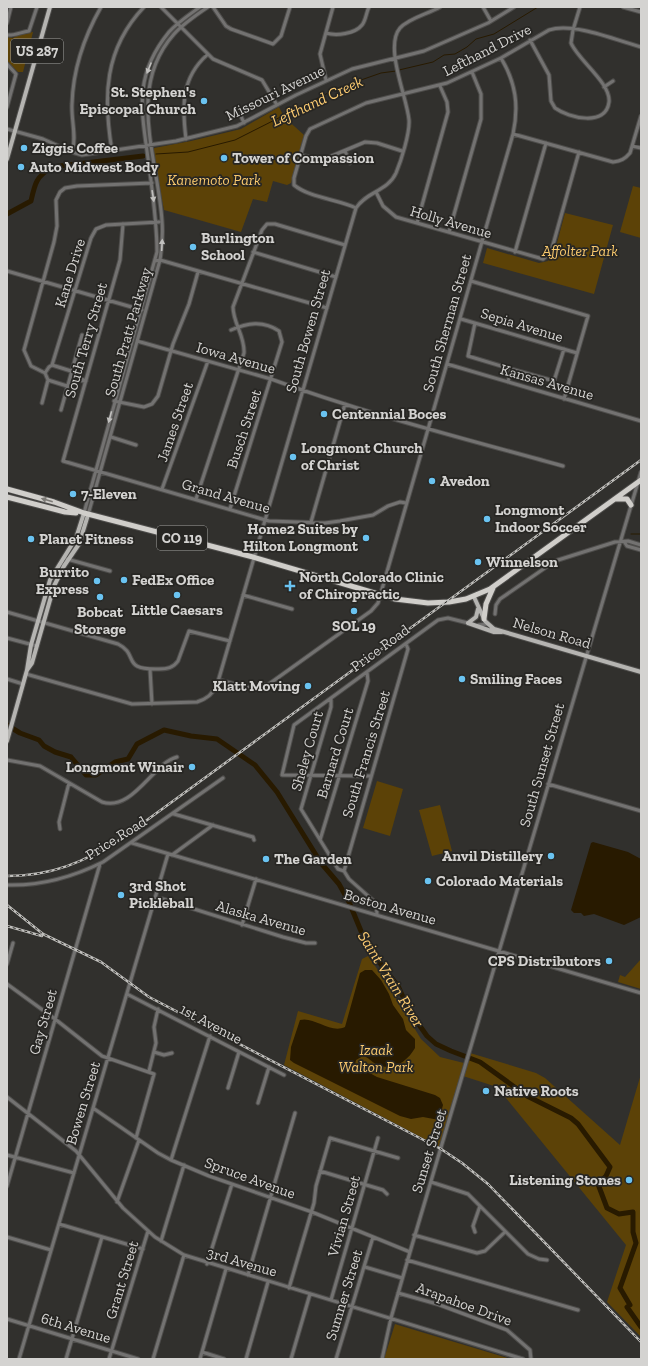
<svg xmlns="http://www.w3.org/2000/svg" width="648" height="1366" font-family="'Zilla Slab',serif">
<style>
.green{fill:#5c4207}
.water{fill:#281a00}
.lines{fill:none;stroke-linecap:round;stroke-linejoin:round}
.stream{stroke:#281a00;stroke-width:1}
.river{stroke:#281a00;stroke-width:5}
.minor-casing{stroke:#4e4d4b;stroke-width:5}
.major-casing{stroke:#4e4d4b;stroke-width:6}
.highway-casing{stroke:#4e4d4b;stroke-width:7}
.minor{stroke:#737271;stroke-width:3}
.major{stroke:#b5b4b1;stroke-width:4}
.highway{stroke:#d0ceca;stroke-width:5}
.rail-casing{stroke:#bfbebb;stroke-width:2.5}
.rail{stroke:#272623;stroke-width:1;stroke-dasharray:3;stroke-linecap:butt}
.oneway{fill:#c1c0be}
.oneway2{fill:#7c7a76}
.poi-dot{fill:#6ac3f1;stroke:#272623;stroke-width:1.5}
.labels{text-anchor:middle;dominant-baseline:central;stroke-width:3.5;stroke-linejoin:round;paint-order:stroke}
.shield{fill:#272623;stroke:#a09f9d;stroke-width:1}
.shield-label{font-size:14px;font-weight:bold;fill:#d4d3d1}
.street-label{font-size:15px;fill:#d4d3d1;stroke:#272623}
.poi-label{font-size:15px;font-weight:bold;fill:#d4d3d1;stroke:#272623;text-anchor:start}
.park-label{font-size:15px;font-style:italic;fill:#f8c86d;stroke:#272623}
.water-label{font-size:16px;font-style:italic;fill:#fccb71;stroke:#272623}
</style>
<rect width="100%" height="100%" fill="#31302d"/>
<!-- green -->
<path class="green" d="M33,32L23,72H18L7,61V37L13,38L20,34Z
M279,107L284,117L304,135L293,177L291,183L287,185L273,181L267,202L253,199L241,232L164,210L153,153L154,148L191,141L241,129Z
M633,186L641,188V238L620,232Z
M565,213L613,225L594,294L483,263L487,248L539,263L548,261L554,254Z
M377,781L403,789L390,836L363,828Z
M440,805L452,851L432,856L419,810Z
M368,956L385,980L421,1039L440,1057L464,1063L440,1147L284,1065L298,1011L342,1024L362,959Z
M641,959V989L618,982L620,975L625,977Z
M470,1053L536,1073L545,1078L620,1145L641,1074V1337L607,1302L626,1245L497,1087L463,1076Z
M395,1324L398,1325L511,1359H384Z"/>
<!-- water -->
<path class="water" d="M593,842L628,852L641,859V917L624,925L594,914L584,916L581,913H574L571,910L591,843Z
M365,970H372L381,980L389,994L393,1005L403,1019L406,1030L415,1039V1048C407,1062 392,1072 376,1064C371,1062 369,1057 363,1056L356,1060L355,1065L377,1077L435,1095L440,1098L443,1105L439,1120L423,1117L411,1119L400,1116L294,1063L290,1060L291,1047L300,1020C314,1016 330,1034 345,1027L360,973Z"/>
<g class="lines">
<!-- stream -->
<path class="stream" d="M399,70L433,62L444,55L455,54L467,47L476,39L494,34L538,7
M156,154L188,152L235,140L338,88L381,73L396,71
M631,534H641"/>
<!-- river -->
<path class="river" d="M7,214L31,201C35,183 36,177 52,167L143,156
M7,725L20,733L39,740L44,746L55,752L71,757L86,775H96L115,762L128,759L137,744L164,730L191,736L217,739L255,765L277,792L321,863L339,884L349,902L368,948L398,986L410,1012L427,1036L436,1044L451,1051L480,1062L527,1096L571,1118L578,1124L610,1167L606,1176L598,1184L607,1208L619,1214L633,1212V1232L636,1243L620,1288L630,1305L627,1307L641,1327"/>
<defs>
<path id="minor" d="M161,7L213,59L262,80L277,105
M213,7L226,26L231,29L273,44L281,36L290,7
M483,7L491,21
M623,7L641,12
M7,23L11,7
M326,33C336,36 355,34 362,25C366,20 366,13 369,7
M7,35C14,36 21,32 29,31L37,7
M530,40L549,75L551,101L555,108C569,118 606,127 609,102C611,83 578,60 571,43L573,30L580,7
M7,64L16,74L7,107
M326,80L320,54L333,7
M604,87L613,81
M240,114L244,123
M7,129L43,139L72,152L82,155L176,141L237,126L296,95L352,69L424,51L488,23L514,7
M513,134L613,162C621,161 625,159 630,153L641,116
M186,139C182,107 181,78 207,55
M632,146L641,148
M112,151C103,97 104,49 144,7
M345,151L350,163
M72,152C77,137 71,120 72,104C73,69 84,37 101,7
M301,155L322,160L365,142L377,143L402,151
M376,192L383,206L396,217L543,259L551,252L579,152
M356,208C337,199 310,198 294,185V178L306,136L310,129L366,103L447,83L501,58L549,30C573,22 616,40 641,47
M417,223L448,112L447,102L440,86
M123,224L120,260L63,461L269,521L325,523L340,521L373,515L388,506L400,502L406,503
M449,232L481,119V94L472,72
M253,252L336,277
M515,252L546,143
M155,261L160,260L327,308
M7,271L142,310
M471,281L588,316L564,399
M461,319L577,353
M475,323L468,356L511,369L508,382
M137,341L271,379C366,414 466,439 563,466
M447,364L641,421
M52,365L71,371
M511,369L554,381L564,349
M45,373L49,367L52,365L91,238L96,229L106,225L159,222
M74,376L86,381L73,380L71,377Z
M67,386L48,380L45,373L31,366L24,350L54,242L57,226L56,200L60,192L65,188L77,186L152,183
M114,401L144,407L152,404L158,396L173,344L189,304L198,272
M42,403L48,380
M61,410L82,335
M111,437L136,445
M162,489L208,361
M196,499L244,353C245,336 233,323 233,307L262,230L267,224H275L345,245
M230,509L282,342L279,331C263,320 247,323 231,330
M84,513L157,252C157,220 152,190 148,158C141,108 134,75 169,32C178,22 189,15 200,7
M88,515L160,260C162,247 163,234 162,221C158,158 126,88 174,34C184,23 196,15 208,7
M311,522L345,404
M625,543L627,546L641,550
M67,559L110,571
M243,595L292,609
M7,612L118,644C140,655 120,670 159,669C167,669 173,668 178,661L189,631L230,641
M495,614L496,605L500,599L555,561L615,542L628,541L641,545
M478,625L488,624
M7,638L37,646
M150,669L152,704
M26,674L132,704L197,702C207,699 213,694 217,685L356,208C366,192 388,191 396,173C401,161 410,133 409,120C407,97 384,47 400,28C409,18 428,14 440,7
M7,679L23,684
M219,680L250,688L269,684L371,611L378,603L513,134C519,106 516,83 501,58
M331,698V707L301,809L338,869L344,871L349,879L376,903L377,914
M7,760L40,766L102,802C133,812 153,763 177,757
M370,776L282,775L294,725L438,620L448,618L468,623
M548,784L641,811
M174,814L253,837L254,840
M60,829L59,822L69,783
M320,840L368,681L367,672
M132,843L641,993
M172,855L213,825
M344,871L408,649L406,644
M7,885C40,886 73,877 103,862L223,778
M156,897L283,937L306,943H315
M242,925L256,879
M7,964L13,943
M7,984L55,1019L102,1056L154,1074L136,1138
M127,994L284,1075
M154,1052L164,1055L172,1053
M149,1071L156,1043L154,1027L158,1009
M228,1088L239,1052
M7,1097L76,1151L123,1208L155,1237L184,1255L523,1359
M258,1103L269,1067
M93,1108L158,1153L171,1160L209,1176L312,1212L410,1252
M7,1155L74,1173
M171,1160L210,1036
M320,1171L383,1190L387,1194
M431,1182L468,1194L528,1254L539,1259L547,1260
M7,1186L100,864
M117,1202L139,1140
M59,1224L143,1249
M475,1232L473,1226L480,1206
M414,1235L477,1253L485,1251L505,1232
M7,1237L51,1250
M161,1241L184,1165
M407,1260L578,1310
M207,1264L232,1184
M365,1267L402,1278
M248,1275L295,1113
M289,1288L314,1203L316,1186L330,1138L398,1158
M398,1293L437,1304L507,1330L530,1350L531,1359
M331,1300L378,1138
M7,1319L138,1359
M202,1352L224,1359
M19,1359L168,854
M66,1359L102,1237
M109,1359L148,1231
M153,1359L184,1255
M200,1359L226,1269
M246,1359L268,1282
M291,1359L310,1294
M336,1359L373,1237
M382,1359L391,1318L410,1252L641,472"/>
<path id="major" d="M7,159L50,7
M474,597L485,621L494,629L641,672
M468,623L494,632H502
M468,623L476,617L478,609
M27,670L32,663L54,586L64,566L79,544L88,515
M7,741L27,670L31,645L50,580L76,538L84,513"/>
<path id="highway" d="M7,489L54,502L84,513L253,557L395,599L428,603L449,602L466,599L490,589L641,480
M7,497L65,512L76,513
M616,499H627L631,505
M484,619L486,604L493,588"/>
</defs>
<!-- minor casing -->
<use href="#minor" class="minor-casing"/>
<!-- major casing -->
<use href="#major" class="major-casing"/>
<!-- highway casing -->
<use href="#highway" class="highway-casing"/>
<!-- minor -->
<use href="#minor" class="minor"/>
<!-- major -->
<use href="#major" class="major"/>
<!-- highway -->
<use href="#highway" class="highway"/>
<defs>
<path id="rail" d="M7,876C52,876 84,862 121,839L641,460
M7,905L43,934L101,962L149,997L441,1149L462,1163L488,1184L641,1342
M7,926L42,936"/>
</defs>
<!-- rail casing -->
<use href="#rail" class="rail-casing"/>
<!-- rail -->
<use href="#rail" class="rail"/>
</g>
<!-- one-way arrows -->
<defs><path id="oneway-solid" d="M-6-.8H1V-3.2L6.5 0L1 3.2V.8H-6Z"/></defs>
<g class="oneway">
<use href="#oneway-solid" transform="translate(149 68) rotate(112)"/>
<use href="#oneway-solid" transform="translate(153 196) rotate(81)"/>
<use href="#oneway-solid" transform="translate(162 245) rotate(-87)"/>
<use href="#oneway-solid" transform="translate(110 417) rotate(105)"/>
</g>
<use class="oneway2" href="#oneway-solid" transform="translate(47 500) rotate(-164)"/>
<!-- markers -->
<g class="poi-dot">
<circle cx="204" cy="101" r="4"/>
<circle cx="24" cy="148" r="4"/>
<circle cx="224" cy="158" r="4"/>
<circle cx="21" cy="167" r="4"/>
<circle cx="193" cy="247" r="4"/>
<circle cx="324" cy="414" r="4"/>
<circle cx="293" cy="457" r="4"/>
<circle cx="432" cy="481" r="4"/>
<circle cx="73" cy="494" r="4"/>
<circle cx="487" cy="519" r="4"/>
<circle cx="366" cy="538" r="4"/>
<circle cx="31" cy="539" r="4"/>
<circle cx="478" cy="562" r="4"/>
<circle cx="124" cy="580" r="4"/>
<circle cx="97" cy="581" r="4"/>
<path d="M288 580h4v4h4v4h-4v4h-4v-4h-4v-4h4z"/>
<circle cx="177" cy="595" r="4"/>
<circle cx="100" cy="597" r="4"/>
<circle cx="354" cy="611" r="4"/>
<circle cx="462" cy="679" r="4"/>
<circle cx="308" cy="686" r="4"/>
<circle cx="192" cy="767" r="4"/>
<circle cx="551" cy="856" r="4"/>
<circle cx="266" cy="859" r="4"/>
<circle cx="428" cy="881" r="4"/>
<circle cx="121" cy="895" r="4"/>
<circle cx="609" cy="961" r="4"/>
<circle cx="486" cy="1091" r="4"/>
<circle cx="629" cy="1180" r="4"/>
</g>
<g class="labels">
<!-- shield labels -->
<g class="shield">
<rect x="11" y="39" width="52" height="24" rx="3"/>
<rect x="157" y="526" width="50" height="24" rx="3"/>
</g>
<g class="shield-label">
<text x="37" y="51">US 287</text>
<text x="182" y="538">CO 119</text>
</g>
<!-- street labels -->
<g class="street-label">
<text transform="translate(487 50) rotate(-27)">Lefthand Drive</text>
<text transform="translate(275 93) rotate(-26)">Missouri Avenue</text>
<text transform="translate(451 222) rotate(16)">Holly Avenue</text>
<text transform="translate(70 273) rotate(-73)">Kane Drive</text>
<text transform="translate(447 323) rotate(-74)">South Sherman Street</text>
<text transform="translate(522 325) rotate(17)">Sepia Avenue</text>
<text transform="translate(308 331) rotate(-74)">South Bowen Street</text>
<text transform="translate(128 332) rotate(-74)">South Pratt Parkway</text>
<text transform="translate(86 340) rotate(-74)">South Terry Street</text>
<text transform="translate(236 358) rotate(16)">Iowa Avenue</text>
<text transform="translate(547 382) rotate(16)">Kansas Avenue</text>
<text transform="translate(175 422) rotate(-71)">James Street</text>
<text transform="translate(244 429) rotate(-72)">Busch Street</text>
<text transform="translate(226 496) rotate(16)">Grand Avenue</text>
<text transform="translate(552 633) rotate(16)">Nelson Road</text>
<text transform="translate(380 648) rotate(-36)">Price Road</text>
<text transform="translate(307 751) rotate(-74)">Sheley Court</text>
<text transform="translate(335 753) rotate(-73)">Barnard Court</text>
<text transform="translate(366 754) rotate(-73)">South Francis Street</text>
<text transform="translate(542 765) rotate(-74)">South Sunset Street</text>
<text transform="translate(116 838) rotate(-32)">Price Road</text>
<text transform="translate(390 907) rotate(16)">Boston Avenue</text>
<text transform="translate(261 918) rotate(16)">Alaska Avenue</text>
<text transform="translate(43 1022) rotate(-74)">Gay Street</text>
<text transform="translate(211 1024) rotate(28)">1st Avenue</text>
<text transform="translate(83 1103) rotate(-73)">Bowen Street</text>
<text transform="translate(429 1151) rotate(-73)">Sunset Street</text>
<text transform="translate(250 1178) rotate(20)">Spruce Avenue</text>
<text transform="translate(344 1216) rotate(-74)">Vivian Street</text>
<text transform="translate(242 1262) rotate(16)">3rd Avenue</text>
<text transform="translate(122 1280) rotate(-73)">Grant Street</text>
<text transform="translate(344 1295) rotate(-73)">Sumner Street</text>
<text transform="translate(464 1304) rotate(20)">Arapahoe Drive</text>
<text transform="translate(76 1328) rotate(17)">6th Avenue</text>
</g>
<!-- poi labels -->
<g class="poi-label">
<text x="196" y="92" text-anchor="end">St. Stephen's<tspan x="196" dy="17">Episcopal Church</tspan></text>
<text x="32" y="148">Ziggis Coffee</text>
<text x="232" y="158">Tower of Compassion</text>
<text x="29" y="167">Auto Midwest Body</text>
<text x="201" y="238">Burlington<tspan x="201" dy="17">School</tspan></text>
<text x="332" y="414">Centennial Boces</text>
<text x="301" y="448">Longmont Church<tspan x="301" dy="17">of Christ</tspan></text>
<text x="440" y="481">Avedon</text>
<text x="81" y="494">7-Eleven</text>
<text x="495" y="510">Longmont<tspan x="495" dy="17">Indoor Soccer</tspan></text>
<text x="358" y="529" text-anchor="end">Home2 Suites by<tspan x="358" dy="17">Hilton Longmont</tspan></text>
<text x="39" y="539">Planet Fitness</text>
<text x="486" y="562">Winnelson</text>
<text x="89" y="572" text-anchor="end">Burrito<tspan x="89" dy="17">Express</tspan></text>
<text x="299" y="577">North Colorado Clinic<tspan x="299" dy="17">of Chiropractic</tspan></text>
<text x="132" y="580">FedEx Office</text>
<text x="177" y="610" text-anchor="middle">Little Caesars</text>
<text x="100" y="612" text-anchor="middle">Bobcat<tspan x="100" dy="17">Storage</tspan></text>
<text x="354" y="626" text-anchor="middle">SOL 19</text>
<text x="470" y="679">Smiling Faces</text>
<text x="300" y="686" text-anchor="end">Klatt Moving</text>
<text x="184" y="767" text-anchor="end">Longmont Winair</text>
<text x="543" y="856" text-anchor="end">Anvil Distillery</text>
<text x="274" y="859">The Garden</text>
<text x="436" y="881">Colorado Materials</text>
<text x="129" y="886">3rd Shot<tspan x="129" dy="17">Pickleball</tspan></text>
<text x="601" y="961" text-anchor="end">CPS Distributors</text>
<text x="494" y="1091">Native Roots</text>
<text x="621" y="1180" text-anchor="end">Listening Stones</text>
</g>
<!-- park labels -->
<g class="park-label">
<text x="214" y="180">Kanemoto Park</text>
<text x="580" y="251">Affolter Park</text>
<text x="376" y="1050">Izaak<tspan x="376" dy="17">Walton Park</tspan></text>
</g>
<!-- water labels -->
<g class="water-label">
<text transform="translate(317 101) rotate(-25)">Lefthand Creek</text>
<text transform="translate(391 979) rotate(58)">Saint Vrain River</text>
</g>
</g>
<!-- border -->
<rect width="648" height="1366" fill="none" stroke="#d4d3d1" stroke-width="16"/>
</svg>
